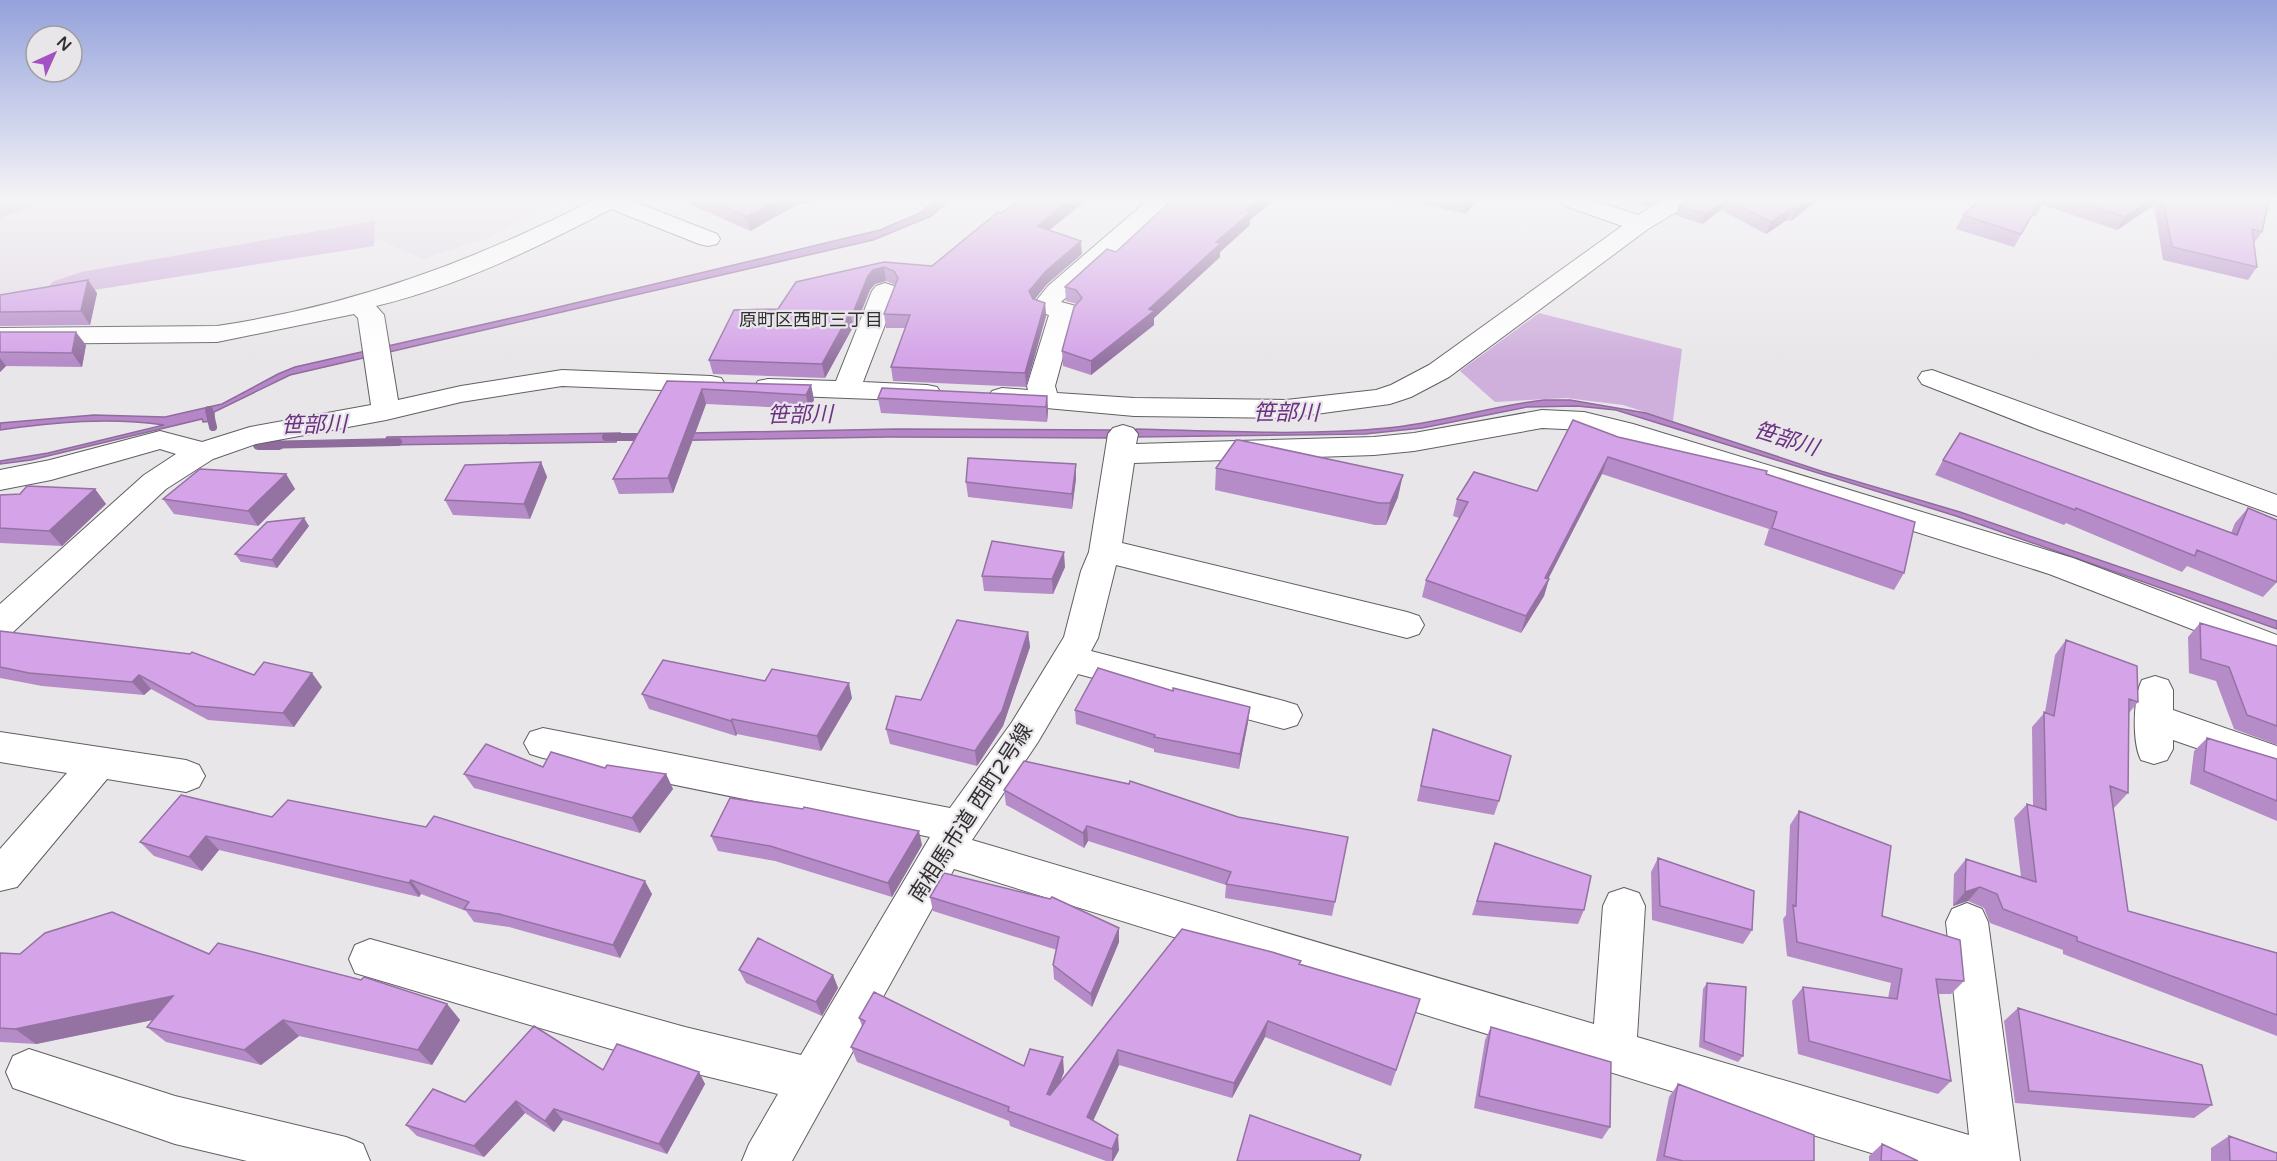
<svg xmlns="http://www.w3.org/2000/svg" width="2277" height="1161" font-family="'Varela Round','Noto Sans JP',sans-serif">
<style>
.built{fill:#e3dbe6}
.green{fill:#cfafdc}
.water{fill:#b686c9;stroke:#8e6c9b;stroke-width:1.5}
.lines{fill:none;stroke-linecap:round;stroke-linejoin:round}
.stream-far1{stroke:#8e6c9b;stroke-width:8}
.stream{stroke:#8e6c9b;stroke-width:10}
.minor-casing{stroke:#615f63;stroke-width:2}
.minor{fill:#fff;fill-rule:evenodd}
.wall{fill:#b68cc8}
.shaded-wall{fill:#9472a2}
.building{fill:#d4a3e8;stroke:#9472a2;stroke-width:1.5}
.labels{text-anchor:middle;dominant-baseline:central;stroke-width:4.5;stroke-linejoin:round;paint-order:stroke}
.far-neighbourhood-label{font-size:18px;fill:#302f31;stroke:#e9e6ea}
.street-label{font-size:21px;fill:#302f31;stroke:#e9e6ea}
.water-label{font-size:22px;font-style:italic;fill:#6d3182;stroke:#e9e6ea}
</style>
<rect width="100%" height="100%" fill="#e9e6ea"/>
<!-- built -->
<path class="built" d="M0,200H563L487,238L423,259L379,240L0,300Z"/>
<!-- green -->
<path class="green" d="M0,200H45L0,218Z
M375,221L374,246L43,298L52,282L81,272Z
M1539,313L1682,349L1673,421L1623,405L1566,398L1495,402L1460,371Z"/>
<!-- water -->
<path class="water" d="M937,200H949L931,216L873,240L290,375L214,412V421L203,422L202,419L31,460L0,464V461L48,453L164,425C110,417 54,422 0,430V423L94,415L165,417L222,404L278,374L295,367L525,315L880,230L920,213Z
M1544,400H1570L1646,413L1821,471L1960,512L2277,621V629L1956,516L1616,410L1577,406L1527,407L1422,428L1365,434L1135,437L1136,429C1219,431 1304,436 1387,428C1440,423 1491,406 1544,400Z
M896,429L1112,430L1111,438L887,437L641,441L692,433Z
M620,433L616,442L382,445L387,437Z"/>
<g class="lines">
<!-- stream-far1 -->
<path class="stream-far1" d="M209,410L213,427
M606,437H647
M258,445L398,442"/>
<!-- stream -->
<path class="stream" d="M258,445H279"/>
<defs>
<path id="minor" d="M593,200H630L717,234L720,239L717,244L708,246L699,244L611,209C536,248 459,286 376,306L384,315L398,400L461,386L562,370L711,376L721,378L725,384L721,390L711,392L562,386L461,402L386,420L256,444L213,459L166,489L12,633L0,636V604L144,475L176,454L160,449L51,480L0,490V470L50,460L160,431L202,442L250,427L371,405L358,318L354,314L217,342L0,344V328L217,326C352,306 472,262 593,200Z
M1148,200H1174L1061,302L1076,306L1080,312L1073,320L1055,386L1057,393L1134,398L1286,400L1376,390L1391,385L1429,365L1622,226L1563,205L1560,200H1592L1638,215L1664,200H1692L1688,205L1648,229L1449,377L1411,397L1390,404L1286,418L1134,416L992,403L988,397L992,391L1002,388L1028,390L1027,386L1049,315L1036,311L1032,306L1048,286Z
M885,283L894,286L898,291L863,382L927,385L937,387L941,393L937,399L927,401L768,395L758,393L754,387L758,381L768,379L836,381L872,291L876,286Z
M1932,370L2277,495V516L2037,429L1922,384L1918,378L1922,372Z
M1542,410L1584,412L1633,424L2073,558L2277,635V662L2049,574L1616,437L1584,430L1542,428L1414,451L1374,455L1134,463L1122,543L1407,612L1419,616L1424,625L1419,634L1407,638L1116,565L1098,638L1091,651L1284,701L1297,705L1302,715L1297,725L1284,729L1078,674L1038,742L972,840L1594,1024L1603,906L1609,893L1624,888L1639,893L1645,906L1637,1037L1969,1135L1946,922L1952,909L1967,903L1982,909L1988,922L2020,1161H1897L954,869L792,1161H742L749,1144L778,1094L685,1071L355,973L349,959L355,945L370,939L685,1027L801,1055L930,837L543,758L530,754L524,743L530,732L543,728L950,808L1012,722L1064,637L1081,571L1089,552L1108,434L1113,428L1123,425L1133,428L1138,434L1136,444L1374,437L1414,433Z
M2155,676L2168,680L2173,690V710L2277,746V776L2173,740V749L2167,760L2154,764L2141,760C2132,743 2133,697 2142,680Z
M0,732L186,760L199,765L205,776L199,787L186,792L107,779L17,887L0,891V849L67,773L0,762Z
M29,1049L175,1096L346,1137L363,1144L370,1161H247L175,1144L13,1088L6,1072L13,1056Z"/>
</defs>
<!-- minor casing -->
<use href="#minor" class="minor-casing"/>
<!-- minor -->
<use href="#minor" class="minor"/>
</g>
<!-- wall -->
<path class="wall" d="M689,200H813L805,205L800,203L750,231L690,204Z
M1021,200H1087L1049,230L1082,254L1047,284L1035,299L1045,303L1046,316L1026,387L893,381L891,367L905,328H886L884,314L896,285L886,281L875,284L870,290L855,327H853L825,378L713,374L709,360L778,309L884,262L932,266L1001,213Z
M1172,200H1274L1250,220V225L1220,252V257L1154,318V325L1091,375L1063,366L1062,351L1077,304L1066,301L1065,287L1116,252Z
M1391,200H1405L1403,203Z
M1409,200H1479L1465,214Z
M1626,200H1660L1648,207Z
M1688,200H1818L1791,221L1787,220L1766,234L1723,211L1724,208L1702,224L1675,215L1679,206Z
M1977,200H2269L2262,232L2254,243L2257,267L2248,280L2163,260L2154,205L2117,230L2043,205L2035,217L2032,216L2014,247L1956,229L1963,215L1978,200Z
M97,293L90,325L0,326V295Z
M0,332L86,345L82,367L6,366L0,372Z
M667,381L811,385L814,400L809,409L706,404L673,493L619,494L613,479Z
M1047,396L1048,411L1047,422L881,413L878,398Z
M1618,437L1766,474L1904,573L1894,590L1764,545L1769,529L1602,474L1548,579H1549L1544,596L1521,633L1422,597L1426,580L1459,518L1453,516L1457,499L1537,491Z
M1943,460L2231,533L2235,523L2248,508L2277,582L2263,597L2187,566L2182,572L2066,523L2064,525L1935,475Z
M541,462L547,477L530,519L453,515L445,500Z
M1216,468L1398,497L1386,525H1375L1215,490Z
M286,474L295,489L258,526L174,514L163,499Z
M1076,479L1072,509L968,497L966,482Z
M95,489L106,504L62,546L0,543V495L20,494Z
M309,526L277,568L241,562L235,554Z
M1065,567L1053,594L984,591L982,576Z
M2200,623L2277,646V745L2234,729L2216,681L2189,673L2188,637Z
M0,631L254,675L322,687L294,727L208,720L151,689L144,695L42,686L0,678Z
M1028,632L1030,647L1003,726L977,766L890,744L886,729L921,700Z
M2066,640L2138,702L2129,713L2128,793L2114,808L2113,807L2128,911L2277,953V1036L2063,954V950L1990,923L1984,908L1968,901L1953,906L1954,874L1966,859L2021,877L2014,818L2027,804L2033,806L2032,727L2045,712L2055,655Z
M642,694L852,698L821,751L737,734L736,736L649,709Z
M1075,710L1248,722L1239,769L1154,752V749L1076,724Z
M1433,729L1499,801L1494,815L1417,801Z
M2207,738L2277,759V821L2190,784L2194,751Z
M543,767L666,774L673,789L640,833L474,788L464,774Z
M1004,790L1238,817L1348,837L1332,916L1225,898L1226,885L1088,841L1084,848L1006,805Z
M1799,811L1882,916L1964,981L1951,994H1938L1951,1081L1938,1094L1798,1054L1792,1001L1803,987L1888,998L1891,983L1787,956L1783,919L1786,915L1790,825Z
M272,817L652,894L620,958L509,927L474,922L466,911L421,894L419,897L219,850L202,871L154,856L140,842Z
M711,836L922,845L892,897L775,861L718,851Z
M1495,843L1584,910L1578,924L1472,915Z
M1658,858L1752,930L1743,944L1652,920L1651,872Z
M930,897L1119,942L1092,1007L1054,979L1053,965L1057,950L933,911Z
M1182,929L1301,961L1300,964L1420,999L1391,1086L1265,1037L1232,1098L1119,1065L1093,1120L1119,1150L1113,1161H1106L1010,1126L1009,1121L857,1062L851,1047L862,1026L859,1018L1024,1066L1064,1072L1060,1083Z
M0,953L20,954H209L447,1004L460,1020L432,1065L299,1036L261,1065L166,1042L147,1027L153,1020L36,1044L0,1042Z
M739,970L833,975L838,988L822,1016L746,983Z
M1707,983L1743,1056L1738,1062L1699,1047L1703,989Z
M2018,1008L2212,1105L2194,1118L2015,1103L2004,1021Z
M1491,1027L1610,1127L1602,1139L1474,1108L1485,1040Z
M603,1070L699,1072L705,1084L667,1154L563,1120L554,1132L525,1113L484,1157L417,1136L406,1125L465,1102Z
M1678,1084L1814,1161H1656L1669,1097Z
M2229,1136L2277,1161H2211V1148Z
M1882,1144L1918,1161H1869V1156Z"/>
<!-- shaded-wall -->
<path class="shaded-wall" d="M778,200H799L800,203L750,231L747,217Z
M804,200H813L805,205Z
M1070,200H1087L1038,239L1037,226Z
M1259,200H1274L1250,220V225L1220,252V257L1154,318V325L1091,375V361L1149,309L1246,210Z
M1469,200H1479L1465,214L1468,201Z
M1650,200H1660L1648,207Z
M1727,200H1728L1724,208L1702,224L1705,214Z
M1809,200H1818L1791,221L1796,210Z
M2151,200H2157L2154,205L2117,230L2125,217Z
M1792,208L1787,220L1766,234L1771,222Z
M1081,241L1082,254L1047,284L1030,305L1029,291L1046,271Z
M884,267L886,281L875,284L870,290L855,327L853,313L868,276L873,270Z
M88,280L97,293L90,325L81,311Z
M1045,303L1046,316L1026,387L1025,373Z
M850,313L853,327L825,378L822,364Z
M76,332L86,345L82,367L72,353Z
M0,358L6,366L0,372Z
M811,385L814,400L809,409L806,395Z
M702,389L706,404L673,493L668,478Z
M1047,396L1048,411L1047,422L1046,407Z
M1608,457L1602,474L1542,591L1549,579L1544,596L1521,633L1526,616Z
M541,462L547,477L530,519L524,504Z
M1076,464V479L1072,509V494Z
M286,474L295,489L258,526L248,511Z
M1403,475L1398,497L1386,525L1390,503Z
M95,489L106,504L62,546L49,531Z
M304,518L309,526L277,568L272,560Z
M1064,552L1065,567L1053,594L1052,579Z
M1028,632L1030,647L1003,726L977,766L975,751Z
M312,673L322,687L294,727L283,713Z
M139,675L151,689L144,695L132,682Z
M849,683L852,698L821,751L817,736Z
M1250,707L1248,722L1239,769L1240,754Z
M732,719L737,734L736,736L731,721Z
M666,774L673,789L640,833L632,818Z
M1087,826L1088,841L1084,848L1083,833Z
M919,831L922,845L892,897L888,883Z
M206,836L219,850L202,871L189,857Z
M411,880L421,894L419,897L409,883Z
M645,881L652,894L620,958L613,945Z
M1980,887L1968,901L1953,906L1965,892Z
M1119,928V942L1092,1007L1091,994Z
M833,975L838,988L822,1016L816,1002Z
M173,996L191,1012L36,1044L15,1029Z
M447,1004L460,1020L432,1065L418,1050Z
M283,1020L299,1036L261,1065L244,1050Z
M1268,1021L1265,1037L1232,1098L1234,1083Z
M1118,1050L1119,1065L1088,1132L1087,1117Z
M1063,1057L1064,1072L1049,1109L1047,1094Z
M699,1072L705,1084L667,1154L659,1144Z
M516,1101L525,1113L484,1157L474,1146Z
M554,1109L563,1120L554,1132L545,1121Z
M1118,1135L1119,1150L1113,1161H1112V1149Z"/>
<!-- building -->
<path class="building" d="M708,200H778L747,217Z
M1021,200H1070L1037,226L1081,241L1046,271L1029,291L1033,299L1045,303L1025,373L891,367L910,315L884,314L898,278L894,271L884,267L873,270L868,276L853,313H850L822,364L709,360L734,310L778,309L796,282L884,262L932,266L998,212L1001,213Z
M1172,200H1259L1246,210L1251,212L1216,242L1221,243L1149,309L1154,311L1091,361L1062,351L1074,307L1082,298L1076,290L1065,287L1107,249L1116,252Z
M1688,200H1727L1705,214L1679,206Z
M1728,200H1809L1796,210L1792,208L1771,222Z
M1979,200H2045L2042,204L2039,203L2021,234L1963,215Z
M2073,200H2151L2125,217Z
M2163,200H2269L2262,232L2252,229L2257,267L2172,247Z
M88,280L81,311L0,312V295Z
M0,332H76L72,353L0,352Z
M667,381L811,385L806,395L702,389L668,478L613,479Z
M882,388L1047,396L1046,407L878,398Z
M1573,420L1618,437L1767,471L1766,474L1915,522L1904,573L1772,528L1777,512L1608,457L1545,578L1549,579L1526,616L1426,580L1468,502L1457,499L1474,472L1537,491Z
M1960,433L2237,535L2248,508L2277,520V582L2197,550L2195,556L2076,508L2075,510L1943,460Z
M1236,440H1239L1403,475L1390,503H1379L1216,468Z
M968,458L1076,464L1072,494L966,482Z
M541,462L524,504L445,500L465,465Z
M200,469L286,474L248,511L163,499Z
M27,486L95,489L49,531L0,528V495L20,494Z
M304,518L272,560L235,554L267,522Z
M992,541L1064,552L1052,579L982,576Z
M957,620L1028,632L1002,711L975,751L886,729L896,696L921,700Z
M2200,623L2277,646V726L2247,715L2229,667L2201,659Z
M0,631L190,654L192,652L254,675L264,662L312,673L283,713L196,706L139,675L132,682L29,673L0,667Z
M2066,640L2137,666L2138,702L2129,699L2128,793L2110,786L2128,911L2277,953V1015L2077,941V937L2003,909L1997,894L1980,887L1965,892L1966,859L2036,882L2027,804L2046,810L2044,712L2054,716Z
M663,660L765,681L772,669L849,683L817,736L732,719L731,721L642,694Z
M1098,668L1173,691V688L1250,707L1240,754L1154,737L1155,735L1075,710Z
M1433,729L1511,756L1499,801L1421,786Z
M2207,738L2277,759V801L2204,771Z
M486,744L543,767L551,752L605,768L607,765L666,774L632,818L464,774Z
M1024,761L1129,784L1130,781L1238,817L1348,837L1335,902L1226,884L1231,872L1087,826L1083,833L1004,790Z
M181,795L272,817L288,800L426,827L434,816L645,881L613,945L499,914L464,909L469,902L411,880L409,883L206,836L189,857L140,842Z
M730,798L803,809L804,807L919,831L888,883L770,846L711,836Z
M1799,811L1891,846L1882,916L1960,940L1964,981L1936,979L1951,1081L1809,1041L1803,987L1897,999L1902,969L1797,942L1793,905L1796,906Z
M1495,843L1591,876L1584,910L1477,901Z
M1658,858L1754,891L1752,930L1660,906Z
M944,873L1050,899L1052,897L1119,928L1091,994L1053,965L1059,937L930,897Z
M112,912L209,954L218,943L361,980L364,977L447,1004L418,1050L283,1020L244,1050L147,1027L173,996L15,1029L0,1028V953L20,954L45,933Z
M1182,929L1272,952L1301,961L1299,964L1420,999L1396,1070L1268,1021L1234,1083L1118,1050L1087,1117L1118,1135L1112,1149L1008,1111L1009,1107L851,1047L865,1021L859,1018L874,992L1024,1066L1030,1049L1063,1057L1047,1094L1050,1095Z
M758,938L833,975L816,1002L739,970Z
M1707,983L1746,987L1743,1056L1704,1041Z
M2018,1008L2202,1065L2212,1105L2029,1091Z
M534,1026L603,1070L617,1044L699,1072L659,1144L554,1109L545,1121L516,1101L474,1146L406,1125L433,1089L465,1102Z
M1491,1027L1611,1062L1610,1127L1479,1096Z
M1678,1084L1814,1135V1161H1683L1664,1156Z
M1250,1115L1361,1155L1359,1161H1237Z
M2229,1136L2277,1153V1161H2230Z
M1882,1144L1918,1161H1881Z"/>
<!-- sky -->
<linearGradient id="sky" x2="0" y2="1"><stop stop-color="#94a2dc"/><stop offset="0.55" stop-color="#f5f4f6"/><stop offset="1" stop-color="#f5f4f6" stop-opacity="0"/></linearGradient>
<rect width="2277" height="362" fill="url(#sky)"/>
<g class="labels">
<!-- far-neighbourhood labels -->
<g class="far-neighbourhood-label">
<text x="811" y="320">原町区西町三丁目</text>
</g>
<!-- street labels -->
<g class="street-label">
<text transform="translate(971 813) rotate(-57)">南相馬市道 西町2号線</text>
</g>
<!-- water labels -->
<g class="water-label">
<text x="1286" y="413">笹部川</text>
<text transform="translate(800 415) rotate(-1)">笹部川</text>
<text transform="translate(314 425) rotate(-1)">笹部川</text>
<text transform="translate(1786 439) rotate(17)">笹部川</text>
</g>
</g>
<!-- north arrow -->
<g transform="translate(54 54) rotate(45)"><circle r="28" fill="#e9e6ea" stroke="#9f9da0" stroke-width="1.5"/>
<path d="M0-4.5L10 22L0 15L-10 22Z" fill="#a451c1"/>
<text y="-9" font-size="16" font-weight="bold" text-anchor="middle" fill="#302f31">N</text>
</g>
</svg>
